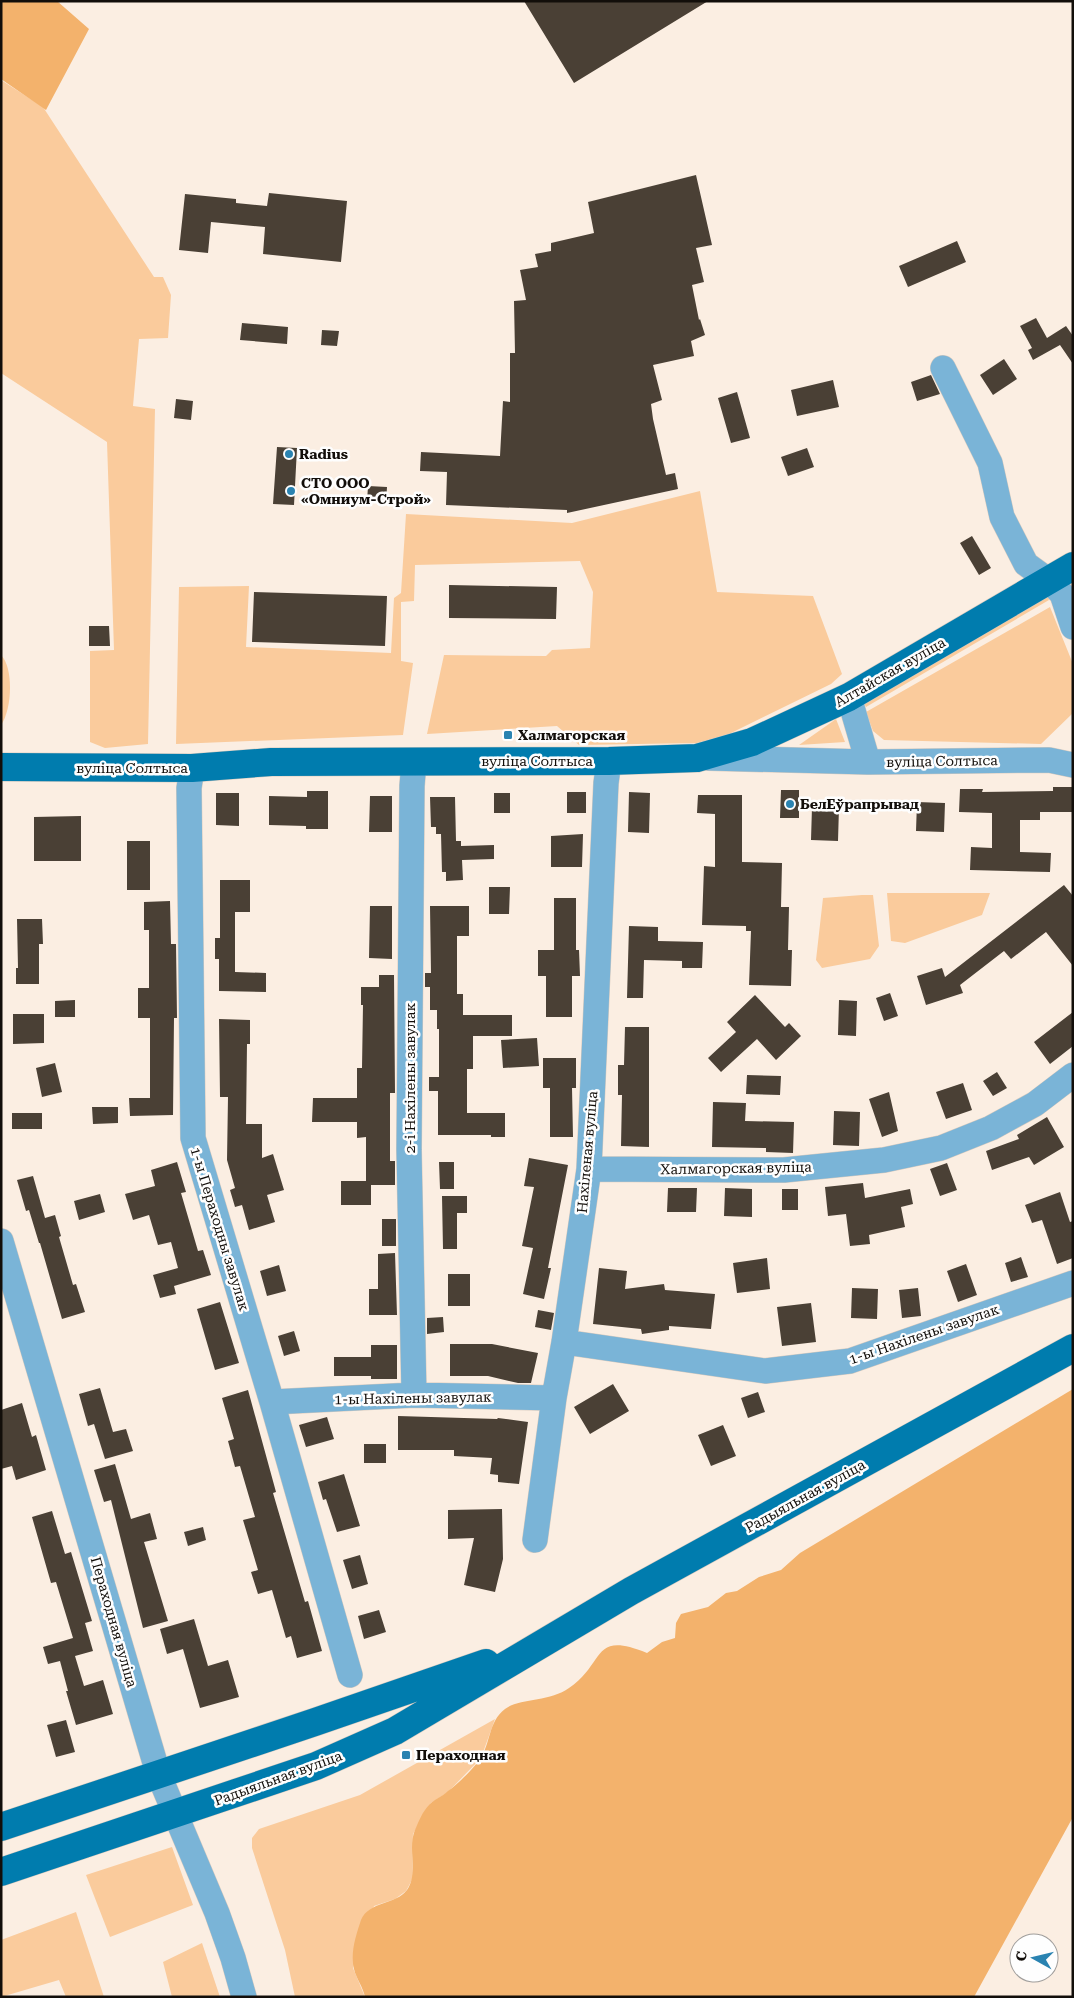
<svg xmlns="http://www.w3.org/2000/svg" width="1074" height="1998" font-family="'Roboto Serif',serif">
<style>
.green{fill:#facb9c}
.forest{fill:#f3b26c}
.building{fill:#4a4035}
.lines{fill:none;stroke-linecap:round;stroke-linejoin:round}
.minor-casing{stroke:#d6cabf;stroke-width:26}
.major-casing{stroke:#d6cabf;stroke-width:29}
.minor{stroke:#7ab4d7;stroke-width:25}
.major{stroke:#007cae;stroke-width:28}
.poi-dot{fill:#2a83b1;stroke:#fefefe;stroke-width:2}
.labels{text-anchor:middle;dominant-baseline:central;stroke-width:5;stroke-linejoin:round;paint-order:stroke}
.poi-label{font-size:14px;font-weight:bold;fill:#120e0a;stroke:#fefefe;text-anchor:start}
.street-label{font-size:14px;fill:#120e0a;stroke:#fefefe}
</style>
<rect width="100%" height="100%" fill="#fbeee2"/>
<!-- green -->
<path class="green" d="M1,80L43,107L154,277H163L171,295L168,338L139,339L133,406L155,409L148,744L105,748L90,742V651L114,650L107,442L1,373Z
M700,491L717,592L813,596L842,674L831,684L729,734L697,743L579,745L557,726L427,734L444,655L546,656L552,650L590,648L593,592L580,561L415,565L414,601L401,602V661L413,663L403,735L176,744L179,587L249,586L246,647L391,653L394,598L401,593L406,514L572,523Z
M1046,593L1049,600L866,707L863,701Z
M1050,607L1073,664V713L1041,744L884,740L873,731L866,712Z
M1,655C14,668 12,710 1,725Z
M836,719L845,742L799,745Z
M887,893H990L982,915L905,943L891,941Z
M862,895H873L879,946L870,959L822,968L816,960L823,898Z
M495,1719L481,1758L448,1792L431,1803L413,1834L412,1853L413,1878L406,1891L395,1899L374,1906L353,1968L365,1997H295L285,1950L252,1848V1838L259,1829L360,1795Z
M172,1847L193,1905L110,1937L86,1875Z
M76,1912L104,1997H66L59,1980L1,1997V1940Z
M202,1943L220,1997H172L163,1962Z"/>
<!-- forest -->
<path class="forest" d="M1,1H57L89,29L46,110L1,79Z
M1073,1389V1817L974,1997H365C363,1987 356,1978 354,1969C350,1953 356,1935 361,1920C369,1901 396,1905 407,1890C419,1873 407,1849 415,1830C419,1821 422,1812 430,1804C435,1799 443,1796 448,1791C458,1784 473,1769 480,1759C491,1743 488,1722 505,1709C519,1698 550,1702 569,1688C606,1663 591,1630 647,1653L662,1642L675,1638L676,1623L681,1614L708,1607L726,1593L737,1591L759,1577L781,1570L800,1553Z"/>
<!-- building -->
<path class="building" d="M524,1H708L574,83Z
M696,175L712,245L696,248L704,282L692,285L699,320L700,319L705,335L691,341L694,356L653,365L662,400L651,404L653,419L666,475L675,473L678,489L567,513V510L446,505L447,472L420,471L421,452L500,456L503,401L510,402V353H515L514,301L526,300L520,270L538,267L535,254L551,251V243L594,233L588,202Z
M269,193L347,201L341,262L263,254L265,227L211,222L208,253L179,250L185,194L236,199V203L267,206Z
M957,241L966,262L908,287L899,266Z
M1036,318L1047,338L1066,326L1073,336V364L1060,345L1033,360L1028,350L1032,348L1020,326Z
M242,323L288,327L287,344L240,340Z
M322,330L339,331L337,346L321,345Z
M1004,359L1017,379L993,395L980,375Z
M931,375L940,394L917,401L911,382Z
M833,380L839,407L797,416L791,390Z
M737,392L750,438L731,443L718,398Z
M176,399L193,401L191,420L174,418Z
M277,447L297,448L294,505L273,504Z
M807,448L814,467L788,476L781,457Z
M368,486L387,487L386,504L367,502Z
M972,536L991,568L979,575L960,543Z
M449,585L557,587L556,619L449,618Z
M254,592L387,596L385,646L252,642Z
M89,626H109L110,646H89Z
M1053,787H1073V812H1040V820H1020V852L1051,853L1050,872L970,870L971,847L992,848V813L959,812L960,789H983L982,792L1053,791Z
M781,790H799V818H780Z
M307,791H328V829H306V826L269,825V796L307,797Z
M567,792H586V813H567Z
M629,792L650,793L649,833L628,832Z
M216,793H239V826L216,825Z
M494,793H510V813H494Z
M698,795H742V862L782,863L781,907H789L788,950H792L791,986L749,985L751,931H746V926L702,925L704,866L715,867V814L697,813Z
M370,796H392V832H369Z
M430,797H455L456,841H461V846L494,845V859L462,860L463,880L446,881V872H442L441,834H436V827H431Z
M917,802L945,803L944,832L916,831Z
M812,807H839L838,841L811,840Z
M81,816V861H34V817Z
M583,834L582,867H551V836Z
M127,841H150V890H127Z
M220,880H250V912H235V972L266,973V992L219,991V959H215V938H220Z
M1064,885L1073,896V966L1046,932L1011,959L1004,951L960,985L963,993L926,1005L917,976L942,968L945,977Z
M489,887H510L509,914H489Z
M554,898H576V950H579L580,976H572V1017H546V976H538V950H554Z
M170,901L171,944H176L177,1018H174L173,1115L130,1116L129,1098H150V1018H138V988H149V930H144V902Z
M370,906H392V959L369,958Z
M430,906H469V936H457V994H463V1015H512V1036H473V1069H467V1113H505V1137H491V1135H438V1091H429V1077H439V1029H437V1010H430V987H425V973H431Z
M17,919H42L43,944H39V984H16V968H18Z
M629,926L658,927V941L703,942L702,968H682V961L644,960L643,998H627Z
M379,975H394L395,1093H390V1161H395V1185H371V1205H341V1181H366V1137L357,1138V1122H312L313,1098H357V1068H362L363,1005H361V987H379Z
M890,993L898,1016L884,1021L876,998Z
M755,995L785,1027L789,1023L801,1036L776,1060L757,1039L721,1072L708,1058L736,1032L727,1022Z
M75,1000V1017H55V1001Z
M839,1000L857,1001L856,1036L838,1035Z
M1073,1012V1046L1050,1064L1034,1042Z
M13,1014H44V1043L13,1044Z
M219,1019L250,1020V1044H247L246,1124H262V1158L273,1154L284,1190L267,1195L275,1222L249,1230L242,1205L235,1207L230,1190L235,1188L227,1160L228,1097H220Z
M625,1027H649V1147L621,1146L622,1095H618V1065H624Z
M537,1038L539,1066L503,1068L501,1040Z
M543,1058H576V1088H572L573,1137H550V1088H543Z
M55,1063L62,1092L42,1097L36,1068Z
M997,1072L1007,1088L993,1096L983,1081Z
M747,1075L781,1076L780,1095L746,1094Z
M963,1083L972,1110L946,1119L936,1092Z
M889,1092L898,1131L882,1137L869,1099Z
M713,1102L746,1103L745,1121L794,1122L793,1153L766,1152V1148L712,1147Z
M92,1107H118V1123L93,1124Z
M834,1111L860,1112L859,1146L833,1145Z
M12,1113H42V1129H12Z
M1047,1117L1064,1147L1034,1165L1029,1157L992,1170L986,1151L1019,1139L1017,1135Z
M529,1158L568,1165L548,1268H551L544,1299L523,1294L533,1248L522,1246L534,1187L524,1186Z
M177,1162L186,1192L181,1193L198,1251L203,1250L211,1275L174,1286L176,1294L160,1298L153,1275L178,1268L171,1242L158,1245L149,1215L133,1220L125,1194L155,1186L151,1170Z
M439,1162H454V1189H440Z
M947,1163L957,1190L940,1196L930,1169Z
M33,1176L45,1218L55,1215L61,1236L59,1237L73,1285L76,1284L85,1312L62,1319L40,1243H39L29,1210L26,1211L17,1180Z
M863,1183L865,1198L910,1189L913,1204L901,1207L905,1227L869,1235L870,1244L850,1246L846,1214L828,1216L825,1187Z
M668,1188H697L696,1212H667Z
M725,1188L752,1189V1217L724,1216Z
M782,1189H798V1210H782Z
M1060,1192L1070,1222L1073,1221V1258L1057,1264L1042,1220L1032,1223L1025,1205Z
M100,1194L105,1212L79,1220L74,1201Z
M442,1196H467V1213H457V1249H443Z
M382,1219H396V1246H382Z
M395,1253L397,1315H369V1289H378V1254Z
M1021,1257L1028,1277L1011,1282L1005,1263Z
M767,1258L770,1289L737,1293L733,1263Z
M966,1264L977,1295L958,1302L947,1271Z
M279,1265L286,1291L267,1296L260,1271Z
M599,1268L627,1271L625,1289L664,1284L665,1290L715,1294L711,1329L669,1326V1330L642,1334L641,1329L593,1324Z
M448,1274H470V1306H448Z
M852,1288L878,1289L877,1319L851,1318Z
M918,1288L921,1316L902,1318L899,1290Z
M220,1302L239,1363L215,1370L197,1309Z
M811,1303L816,1342L782,1346L777,1307Z
M538,1310L554,1313L551,1330L535,1327Z
M443,1317L444,1332L427,1334V1318Z
M294,1331L300,1351L284,1356L278,1336Z
M450,1344H492L538,1353L531,1383H518L488,1376H450Z
M371,1345H397V1379H371V1376H334V1357H371Z
M613,1384L629,1411L590,1434L574,1407Z
M100,1388L113,1432L126,1429L133,1451L105,1459L94,1424L88,1426L79,1394Z
M248,1390L276,1492L273,1493L305,1602L308,1601L322,1651L297,1658L291,1636L286,1638L272,1590L258,1594L251,1572L258,1570L243,1520L255,1517L240,1466L235,1467L228,1441L234,1439L222,1398Z
M758,1392L765,1412L748,1418L741,1398Z
M22,1403L32,1437L36,1435L46,1470L16,1480L12,1466L1,1469V1410Z
M398,1416L497,1419L498,1418L528,1422L519,1484L498,1482V1475L490,1474L492,1458L454,1456V1450H398Z
M327,1417L334,1439L306,1447L299,1425Z
M723,1425L736,1456L711,1466L698,1435Z
M364,1444H386V1463H364Z
M115,1464L131,1519L150,1513L157,1539L144,1542L168,1621L143,1628L111,1500L104,1502L94,1470Z
M344,1474L360,1526L337,1532L326,1499L323,1500L318,1482Z
M502,1509L503,1559L495,1592L464,1585L474,1538L448,1539V1510Z
M52,1511L65,1554L71,1552L92,1621L85,1623L93,1651L75,1656L84,1686L103,1680L113,1714L76,1725L66,1691H68L60,1661L48,1664L43,1647L73,1638L56,1582L51,1583L32,1517Z
M203,1527L206,1540L188,1546L184,1532Z
M360,1555L368,1584L352,1589L343,1560Z
M379,1610L386,1632L364,1639L358,1616Z
M194,1619L208,1666L228,1660L239,1697L200,1708L183,1649L167,1654L160,1629Z
M66,1720L75,1752L56,1757L47,1725Z"/>
<g class="lines">
<defs>
<path id="minor" d="M943,368L990,463L1002,517L1026,564L1048,580L1062,594L1073,627
M849,697L868,762
M708,758L868,762L1049,760L1073,765
M192,768L189,788L193,1138L272,1402L350,1675
M589,1169L784,1170L884,1160L941,1148L991,1128L1035,1104L1073,1075
M1,1241L158,1773L217,1913L233,1958L244,1997
M564,1342L765,1371L850,1361L1073,1283
M414,1395L409,1150L412,786L414,761
M272,1402L414,1395L554,1398
M535,1540L554,1398L564,1342L589,1169L606,783L609,761"/>
<path id="major" d="M1,767L192,768L271,762L609,761L697,758L752,742L849,697L1073,566
M1,1827L315,1722L486,1663
M1,1872L316,1766L395,1731L631,1591L1073,1348"/>
</defs>
<!-- minor casing -->
<use href="#minor" class="minor-casing"/>
<!-- major casing -->
<use href="#major" class="major-casing"/>
<!-- minor -->
<use href="#minor" class="minor"/>
<!-- major -->
<use href="#major" class="major"/>
</g>
<!-- markers -->
<g class="poi-dot">
<circle cx="289" cy="454" r="5"/>
<circle cx="291" cy="491" r="5"/>
<rect x="503" y="730" width="10" height="10" rx="2.5"/>
<circle cx="790" cy="804" r="5"/>
<rect x="401" y="1750" width="10" height="10" rx="2.5"/>
</g>
<g class="labels">
<!-- poi labels -->
<g class="poi-label">
<text x="299" y="454">Radius</text>
<text x="301" y="483">СТО ООО<tspan x="301" dy="16">«Омниум-Строй»</tspan></text>
<text x="518" y="735">Халмагорская</text>
<text x="800" y="804">БелЕўрапрывад</text>
<text x="416" y="1755">Пераходная</text>
</g>
<!-- street labels -->
<g class="street-label">
<text transform="translate(890 672) rotate(-30)">Алтайская вуліца</text>
<text x="537" y="761">вуліца Солтыса</text>
<text transform="translate(942 761) rotate(-1)">вуліца Солтыса</text>
<text x="132" y="768">вуліца Солтыса</text>
<text transform="translate(410 1078) rotate(-90)">2-і Нахілены завулак</text>
<text transform="translate(587 1152) rotate(-85)">Нахіленая вуліца</text>
<text transform="translate(736 1168) rotate(-1)">Халмагорская вуліца</text>
<text transform="translate(220 1229) rotate(73)">1-ы Пераходны завулак</text>
<text transform="translate(924 1334) rotate(-19)">1-ы Нахілены завулак</text>
<text transform="translate(413 1398) rotate(-1)">1-ы Нахілены завулак</text>
<text transform="translate(805 1496) rotate(-29)">Радыяльная вуліца</text>
<text transform="translate(114 1622) rotate(74)">Пераходная вуліца</text>
<text transform="translate(278 1778) rotate(-20)">Радыяльная вуліца</text>
</g>
</g>
<!-- border -->
<rect width="1074" height="1998" fill="none" stroke="#120e0a" stroke-width="5"/>
<!-- north arrow -->
<g transform="translate(1034 1958) rotate(278)"><circle r="24" fill="#fefefe" stroke="#a09e9c"/>
<path d="M0-4L9 19L0 12L-9 19Z" fill="#2a83b1"/>
<text y="-8" font-size="14" font-weight="bold" text-anchor="middle" fill="#120e0a">С</text>
</g>
</svg>
